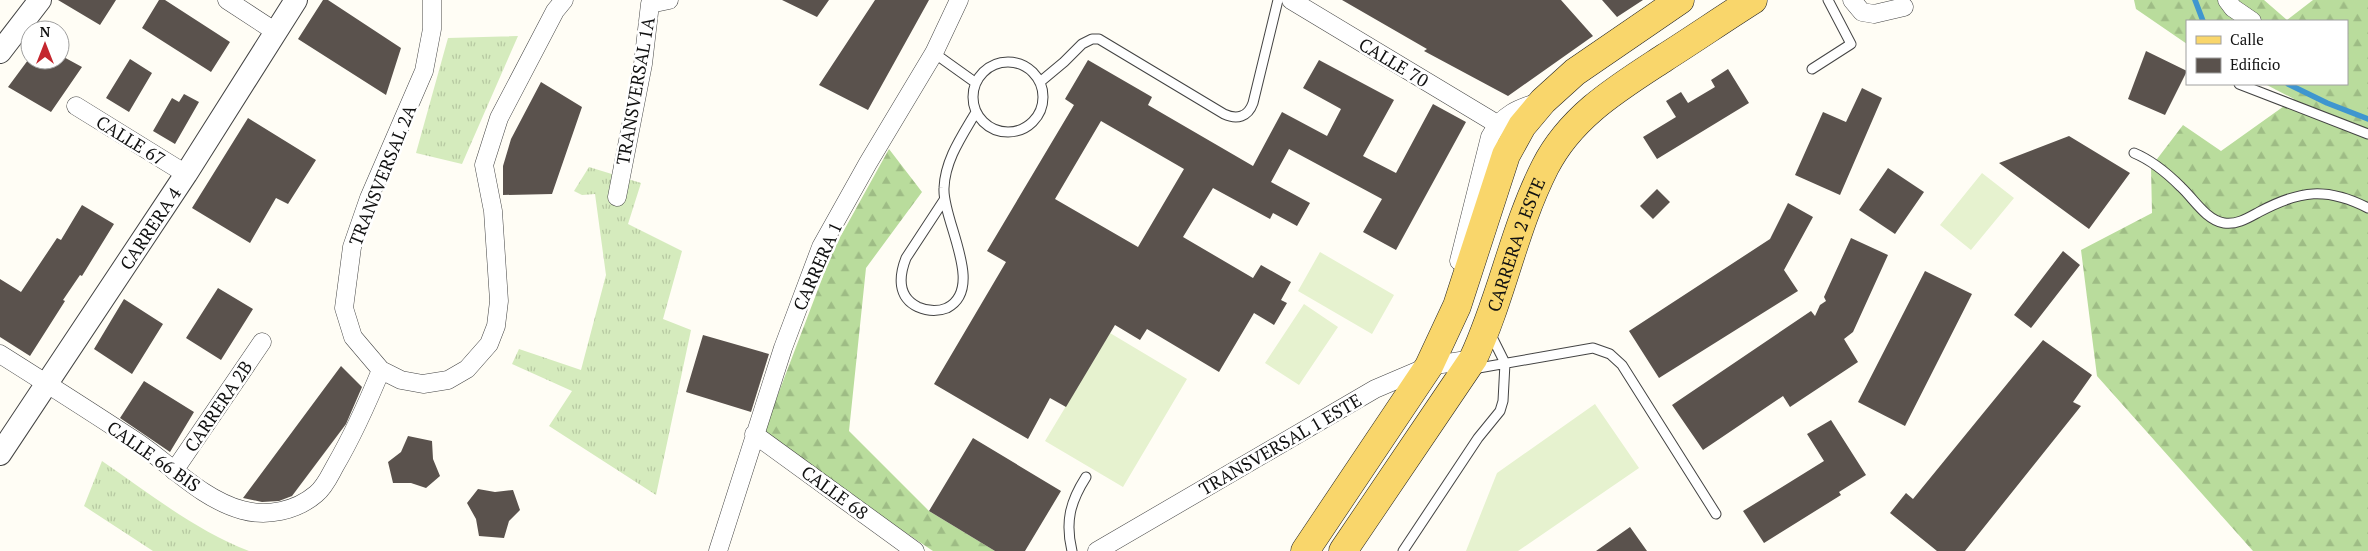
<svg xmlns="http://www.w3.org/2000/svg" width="2368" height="551" font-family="'PT Serif',serif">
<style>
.grass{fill:url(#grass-tufts)}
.forest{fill:url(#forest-firs)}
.pitch{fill:#e6f2cf}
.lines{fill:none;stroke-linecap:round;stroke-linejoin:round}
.stream{stroke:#3f96cf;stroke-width:5.5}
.building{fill:#5a524d;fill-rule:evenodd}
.service-casing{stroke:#444;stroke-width:11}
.minor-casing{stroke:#444;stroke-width:19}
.tertiary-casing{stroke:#444;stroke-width:24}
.primary-casing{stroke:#222;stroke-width:29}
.service{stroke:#fff;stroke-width:9}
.minor{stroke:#fff;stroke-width:18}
.tertiary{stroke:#fff;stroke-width:22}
.primary{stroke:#f9d66b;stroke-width:28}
.labels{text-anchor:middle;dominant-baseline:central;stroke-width:5;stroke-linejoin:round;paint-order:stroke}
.street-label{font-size:18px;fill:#111;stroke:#fff}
</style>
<defs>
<pattern id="grass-tufts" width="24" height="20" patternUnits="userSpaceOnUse" patternTransform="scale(1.25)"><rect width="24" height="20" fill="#d5ebbd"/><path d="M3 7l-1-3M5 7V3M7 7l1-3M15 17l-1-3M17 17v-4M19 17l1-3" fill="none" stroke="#b6c8a1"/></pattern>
<pattern id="forest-firs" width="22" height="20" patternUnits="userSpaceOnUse" patternTransform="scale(1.25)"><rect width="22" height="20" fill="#b9dc9c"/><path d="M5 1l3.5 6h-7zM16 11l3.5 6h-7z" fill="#9ebc85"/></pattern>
</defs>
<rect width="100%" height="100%" fill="#fffdf5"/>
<!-- grass -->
<path class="grass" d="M518,36L462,164L416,153L448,38Z
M589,167L641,183L628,224L682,251L663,319L691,330L656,495L549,426L572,391L512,364L519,349L581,370L606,275L595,194L582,195L574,191Z
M102,461C150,494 195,530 249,551H153L84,506Z"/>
<!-- forest -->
<path class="forest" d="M2134,0H2264L2287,20L2313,0H2368V551H2253L2097,376L2081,250L2152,213L2151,167L2183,125L2221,151L2294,99L2265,84H2347V21H2187V44L2136,9Z
M889,149L922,192L866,268L849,431L929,511L995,551H933L849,495L764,431L833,250Z"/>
<!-- pitch -->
<path class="pitch" d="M1982,173L2014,198L1971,250L1940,225Z
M1320,252L1394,295L1372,334L1298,291Z
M1304,304L1338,327L1299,385L1265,363Z
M1110,333L1187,379L1123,487L1045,441Z
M1595,404L1639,468L1518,551H1466L1497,473Z"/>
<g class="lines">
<!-- stream -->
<path class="stream" d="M2195,0L2203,21
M2288,84L2327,103L2368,119"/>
</g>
<!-- building -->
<path class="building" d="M58,0H116L100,25Z
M159,0H165L230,42L211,72L142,28Z
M323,0H328L401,48L386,95L298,39Z
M782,0H829L817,17Z
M875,0H929L868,110L819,85Z
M1342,0H1561L1593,36L1508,96L1424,51L1427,49Z
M1602,0H1643L1617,17Z
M2146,51L2187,71L2165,115L2128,99Z
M60,55L82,67L51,112L8,87L28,60H60Z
M130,59L152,73L129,112L106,98Z
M1088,60L1152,97L1148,105L1253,166L1282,112L1327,136L1341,109L1303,88L1319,60L1394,100L1363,156L1396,173L1433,104L1466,122L1396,250L1363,232L1382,199L1289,149L1271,182L1310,203L1297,226L1273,213L1270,219L1213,188L1183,237L1253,278L1261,265L1291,282L1281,300L1287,303L1274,325L1254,313L1219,372L1147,329L1140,340L1115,325L1066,407L1050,398L1028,439L934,384L1006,262L987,251L1074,105L1065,99ZM1101,121L1184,169L1138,247L1055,199Z
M1728,69L1749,103L1657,159L1643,137L1676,117L1666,101L1681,92L1688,103L1715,87L1711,80Z
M541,82L582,107L552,194L503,195V166L511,139Z
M1862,88L1882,98L1840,195L1795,175L1823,112L1846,122Z
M184,94L199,102L175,144L153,131L172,98L179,102Z
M248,118L316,160L288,204L276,198L250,243L192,208Z
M2069,136L2130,173L2089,229L1999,163Z
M1888,168L1924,192L1895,234L1859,210Z
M1657,189L1670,202L1653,219L1640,206Z
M1788,203L1813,217L1784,270L1798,291L1659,378L1629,331L1770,239Z
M82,205L114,224L82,276L80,275L63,300L65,301L30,356L0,337V279L21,292L57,238L61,240Z
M1851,238L1888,255L1853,332L1844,339L1858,362L1790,407L1783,396L1703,450L1672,405L1811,311L1815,316L1820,305L1826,301L1824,297Z
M2063,251L2080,265L2031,328L2014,315Z
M1925,271L1972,294L1905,426L1858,402Z
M218,288L253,309L221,360L186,338Z
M124,299L163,324L132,374L94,349Z
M703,335L769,354L751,412L686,392Z
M2043,340L2092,375L2073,402L2081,406L1965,551H1937L1890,513L1906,493L1913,499Z
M341,366L362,387L346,424L292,496L279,501L262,502L243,498Z
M144,381L194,412L170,452L120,418Z
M1831,420L1866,475L1839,492L1841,495L1764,543L1743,511L1824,461L1807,434Z
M408,436L432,441L433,459L440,476L426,488L411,483H393L388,462L401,452Z
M973,438L1061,491L1025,551H995L929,511Z
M478,489L495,492L513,490L520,510L509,521L504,538L479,536L476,519L467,503Z
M1630,527L1647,551H1596Z"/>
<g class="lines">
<defs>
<path id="service" d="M934,53L976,83
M973 97a35 35 0 1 1 70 0a35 35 0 1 1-70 0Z
M1812,69L1851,44L1828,0
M1040,82L1064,62L1082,44L1092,39H1099L1224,114C1237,120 1248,117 1253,103L1278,0
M2239,84L2368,134
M2134,153C2151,160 2168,174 2181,187C2194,199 2206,220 2224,223C2237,225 2248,218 2259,212C2300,190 2327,187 2368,208
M944,200L906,258C899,276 897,297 918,307C927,311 937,312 947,308C986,288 942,220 944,188C945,160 962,136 976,112
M1473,369L1593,348L1610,354L1622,365L1716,514
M1072,551C1065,522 1070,502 1086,477
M1403,551L1478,438L1500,411L1503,401L1505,363L1490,333"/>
<path id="minor" d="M227,0L276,32
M432,0V29L424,71L369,198L352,247L344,308L353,337L381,370L401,380L423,384L448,380L467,369L489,344L496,326L499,301L493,211L484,165L499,118L555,11L564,0
M1291,0L1497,124
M1852,0L1862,12L1874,14L1904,7
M2227,0L2233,8L2252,21
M650,4L669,0
M76,106L186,174
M617,197L643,64L650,4
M1459,261L1490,137C1502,114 1519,108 1542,101
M0,354C46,383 92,412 137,442C171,465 202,499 242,510C267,517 296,511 316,494C325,487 330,475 335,466C353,435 367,404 381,370
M754,434L915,551
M174,471L262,342
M718,551L783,348L821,247L868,163L934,53L959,0
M1097,551L1375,389L1429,366L1473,359"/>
<g id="tertiary">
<path d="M0,52L40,0"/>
<path id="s1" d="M0,454L186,174L296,0"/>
</g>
<g id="primary">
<path d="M1305,551L1429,366L1457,306L1506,155L1522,126L1543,101L1575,72L1680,0"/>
<path id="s2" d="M1343,551L1473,359C1502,297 1514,228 1545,167C1571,116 1618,88 1664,58C1694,39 1723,19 1753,0"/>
</g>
</defs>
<!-- service casing -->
<use href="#service" class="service-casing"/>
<!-- minor casing -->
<use href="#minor" class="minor-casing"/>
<!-- tertiary casing -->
<use href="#tertiary" class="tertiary-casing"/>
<!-- primary casing -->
<use href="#primary" class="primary-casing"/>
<!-- service -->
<use href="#service" class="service"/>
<!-- minor -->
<use href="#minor" class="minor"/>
<!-- tertiary -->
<use href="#tertiary" class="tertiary"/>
<!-- primary -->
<use href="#primary" class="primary"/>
</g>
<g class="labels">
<!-- street labels -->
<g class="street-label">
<text transform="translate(1394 62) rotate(31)">CALLE 70</text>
<text transform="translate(635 91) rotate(-80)">TRANSVERSAL 1A</text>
<text transform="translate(131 140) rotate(32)">CALLE 67</text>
<text transform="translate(382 175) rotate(-68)">TRANSVERSAL 2A</text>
<text stroke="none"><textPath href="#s1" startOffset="271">CARRERA 4</textPath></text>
<text stroke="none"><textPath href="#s2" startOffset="354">CARRERA 2 ESTE</textPath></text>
<text transform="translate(817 266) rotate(-66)">CARRERA 1</text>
<text transform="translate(218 406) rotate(-56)">CARRERA 2B</text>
<text transform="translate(1280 444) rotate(-30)">TRANSVERSAL 1 ESTE</text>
<text transform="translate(154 456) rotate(35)">CALLE 66 BIS</text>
<text transform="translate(835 492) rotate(36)">CALLE 68</text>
</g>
</g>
<!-- legend -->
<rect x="2186" y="20" width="162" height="65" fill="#ffffff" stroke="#a0a0a0"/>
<rect x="2196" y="36" width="25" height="8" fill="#f9d66b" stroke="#a0a0a0"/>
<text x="2230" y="45" font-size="15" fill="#111111">Calle</text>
<rect x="2196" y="58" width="25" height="15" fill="#5a524d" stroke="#a0a0a0"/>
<text x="2230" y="70" font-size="15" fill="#111111">Edificio</text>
<!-- north arrow -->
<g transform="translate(45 45)"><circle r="24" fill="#ffffff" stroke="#a0a0a0"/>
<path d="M0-4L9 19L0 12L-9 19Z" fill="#c4262e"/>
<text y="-8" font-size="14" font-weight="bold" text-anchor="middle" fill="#111111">N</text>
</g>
</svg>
